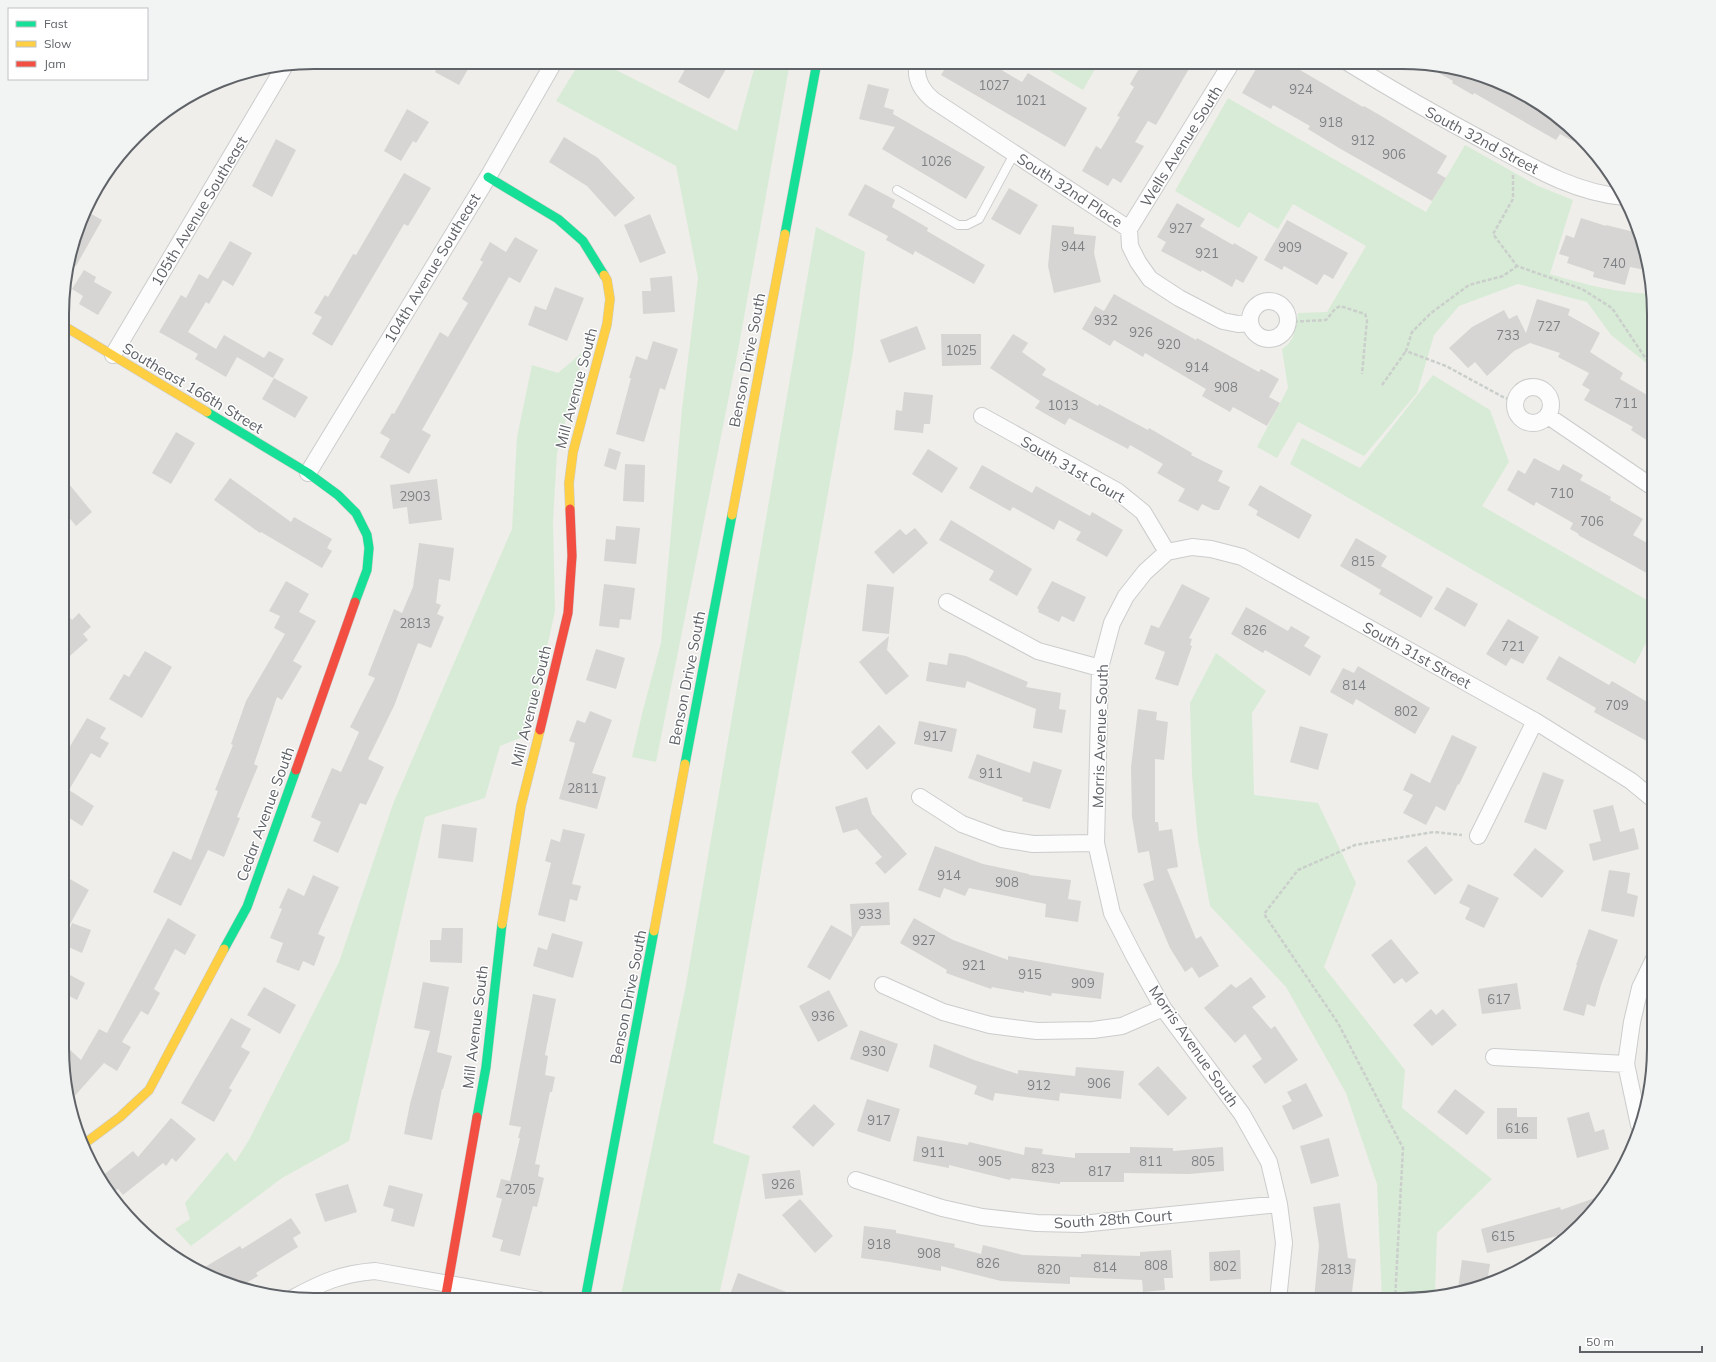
<svg xmlns="http://www.w3.org/2000/svg" width="1716" height="1362" font-family="Mulish,sans-serif">
<style>
.green{fill:#d8ebd6}
.building{fill:#d6d5d3}
.lines{fill:none;stroke-linecap:round;stroke-linejoin:round}
.lane-casing{stroke:#cbcccc;stroke-width:10}
.street-casing{stroke:#cbcccc;stroke-width:18}
.fast-casing{stroke:#cacacb;stroke-width:10}
.slow-casing{stroke:#cacacb;stroke-width:10}
.jam-casing{stroke:#cacacb;stroke-width:10}
.path{stroke:#cacfcc;stroke-width:2.5;stroke-dasharray:4 2;stroke-linecap:butt}
.lane{stroke:#fdfcfc;stroke-width:8}
.street{stroke:#fdfcfc;stroke-width:16}
.fast{stroke:#16e098;stroke-width:9}
.slow{stroke:#ffcf43;stroke-width:9}
.jam{stroke:#f24e42;stroke-width:9}
.labels{text-anchor:middle;dominant-baseline:central;stroke-width:3;stroke-linejoin:round;paint-order:stroke}
.number-label{font-size:13px;fill:#7e8184}
.street-label{font-size:15px;fill:#5f6368;stroke:#fff}
.rim{fill:none;stroke:#5f6368;stroke-width:2}
</style>
<rect width="100%" height="100%" fill="#efeeea"/>
<!-- green -->
<path class="green" d="M580,62H600L737,131L756,62H790L737,356L656,762L632,757L643,710L661,643L682,409L698,278L676,166L556,101Z
M1036,62H1099L1083,90Z
M1228,98L1426,212L1465,145L1538,186L1573,200L1550,274C1587,285 1613,292 1652,294L1654,314V369L1611,335L1587,302L1518,284L1459,306L1434,335L1417,393L1364,456L1298,422L1277,458L1257,447L1288,388L1282,349C1295,342 1296,326 1298,313L1327,312L1366,246L1293,204L1278,229L1249,212L1239,228L1175,191Z
M816,227L865,252L853,352L713,1143L750,1156L718,1300H620L686,985Z
M584,351L557,453L553,521L555,611L528,735L500,746L485,798L425,817L349,1141L282,1178L191,1246L175,1229L190,1219L185,1203L227,1152L235,1162L249,1140L339,962L393,804L512,529L517,437L532,365L558,373Z
M1433,375L1490,410L1509,462L1482,506L1654,604V628L1635,664L1290,464L1302,438L1360,468Z
M1216,653L1266,691L1252,713L1254,795L1318,803L1356,883L1324,967L1405,1070L1402,1108L1492,1179L1437,1233L1435,1294L1402,1300H1382L1377,1184L1346,1093L1286,987L1210,906L1198,840L1192,775L1190,703Z"/>
<!-- building -->
<path class="building" d="M441,62H472L459,85L435,72Z
M689,62H718L727,67L709,99L678,82Z
M949,62H988L1022,82L1028,73L1087,108L1065,147L941,75Z
M1143,62H1193L1156,125L1148,121L1135,142L1144,146L1121,183L1113,178L1108,186L1082,171L1096,146L1101,149L1120,117L1117,116L1134,87L1130,84Z
M1260,62H1298L1295,67L1363,107L1364,106L1383,117L1447,156L1437,173L1446,178L1432,201L1339,148L1308,129L1310,126L1273,105L1271,109L1242,93Z
M1433,66L1498,81L1568,125L1587,149L1560,134L1556,140L1474,93L1473,95L1452,83L1453,81L1432,69Z
M868,84L889,89L884,107L894,110L893,114L985,167L966,199L882,149L895,127L859,119Z
M407,109L429,122L416,143L413,141L401,161L384,151Z
M564,137L598,158L635,198L615,217L587,186L549,162Z
M276,139L296,150L272,197L252,186Z
M404,173L431,188L408,226L404,224L332,346L312,334L322,317L314,313L325,295L328,297L353,254L356,255Z
M865,184L895,200L892,207L928,228L927,231L985,265L974,284L915,251L913,255L886,240L888,236L848,215Z
M1009,188L1038,205L1020,235L991,219Z
M1177,203L1205,219L1200,226L1233,245L1234,243L1258,257L1243,283L1236,279L1232,287L1202,270L1201,272L1161,251L1166,242L1157,237Z
M88,212L102,220L76,266L70,263Z
M650,214L666,253L640,263L624,225Z
M1581,218L1606,226V225L1638,233L1650,271L1630,267L1625,285L1593,277L1594,272L1567,263L1569,257L1559,254L1566,235L1574,238Z
M1287,220L1348,253L1333,279L1324,274L1317,285L1284,266L1282,270L1264,260Z
M1052,225L1074,227V234L1096,236L1094,253L1101,282L1054,293L1048,266Z
M515,237L538,250L520,283L509,277L422,430L431,435L409,474L380,457L390,439L380,433L392,413L394,414L440,332L448,337L468,303L462,299L483,262L480,260L490,242L506,252Z
M230,241L252,253L233,286L223,280L209,304L206,302L188,332L216,349L224,335L264,358L269,351L284,359L273,378L237,357L226,377L195,359L198,354L159,332L181,295L186,298L199,274L208,279Z
M84,270L96,277L94,282L112,292L98,315L79,304L83,296L72,289Z
M672,276L675,312L643,314L642,291H651L650,278Z
M555,287L584,298L567,341L528,325L535,306L546,310Z
M1114,294L1196,340L1197,338L1259,372L1261,369L1279,379L1269,397L1280,403L1267,426L1233,407L1230,412L1202,396L1206,389L1145,353L1143,357L1114,340L1110,346L1082,329L1095,306L1104,311Z
M1537,299L1570,309L1568,315L1600,333L1590,352L1623,373L1620,379L1654,399V431L1648,441L1631,430L1633,427L1584,400L1590,390L1582,385L1589,373L1558,357L1560,353L1530,343L1514,351L1487,376L1475,362L1468,368L1449,348L1472,327L1504,310L1509,319L1517,315L1526,333Z
M917,326L926,349L889,363L880,340Z
M941,334H981V365L942,366Z
M1013,334L1028,343L1022,352L1046,369L1042,375L1098,406L1099,404L1148,430L1149,428L1192,453L1191,455L1223,471L1218,481L1230,487L1219,510H1214L1202,504L1198,511L1178,501L1185,489L1157,473L1163,464L1130,445L1128,449L1069,418L1065,425L1035,408L1040,401L990,368Z
M653,341L678,349L665,390L660,388L644,442L616,434L631,378H629L636,356L647,360Z
M274,378L308,397L295,418L262,399Z
M904,392L933,395L930,424H924L923,433L894,430L896,410L902,411Z
M176,432L195,443L171,484L152,473Z
M609,448L621,452L616,470L604,466Z
M928,449L958,468L942,493L912,474Z
M1534,458L1559,471L1563,464L1583,475L1580,480L1611,497L1610,500L1643,519L1633,535L1654,547V577L1578,535L1579,534L1570,529L1573,523L1536,502L1534,506L1507,490L1518,470L1525,474Z
M625,464L645,465L644,502L623,501Z
M982,465L1032,493L1036,486L1090,516L1092,512L1123,530L1107,557L1076,540L1081,532L1059,520L1054,530L1013,507L1010,511L969,488Z
M64,478L92,512L76,526L64,511Z
M230,478L291,522L294,517L332,539L327,548L332,551L322,568L261,532L260,533L214,500Z
M437,479L442,520L409,524L407,507L393,509L390,485Z
M1260,485L1312,515L1299,539L1256,515L1258,511L1248,505Z
M951,520L1032,569L1017,596L989,580L994,571L939,540Z
M616,526L640,528L636,564L604,561L606,539L615,540Z
M915,528L928,543L893,574L874,552L900,529L906,535Z
M1356,538L1387,556L1381,566L1433,597L1421,618L1379,594L1381,590L1340,566Z
M419,543L454,548L450,581L439,579L436,603L441,605L437,614L444,617L431,648L418,643L394,706L368,759L384,767L366,805L360,803L338,853L313,841L321,822L311,817L332,768L341,772L359,732L350,727L375,678L368,675L394,609L402,613L413,587Z
M286,581L309,594L299,612L316,621L293,661L302,666L282,700L277,697L254,764L258,766L237,817L240,818L224,857L208,850L181,906L153,892L173,851L191,860L218,791L215,790L233,745L231,744L246,701L285,634L274,628L280,616L269,611Z
M1052,581L1086,597L1074,622L1062,616L1059,622L1038,612L1039,610L1037,608Z
M604,584L635,588L631,620L620,619L619,628L599,626Z
M867,584L894,587L889,634L862,631Z
M1182,584L1210,598L1189,638L1192,639L1190,645L1192,646L1178,686L1155,679L1165,652L1144,644L1151,625L1159,628Z
M1447,587L1478,604L1465,627L1434,609Z
M1246,607L1288,631L1291,626L1310,637L1304,646L1321,656L1310,676L1265,650L1263,653L1231,634Z
M64,611L72,620L79,613L91,627L83,634L88,640L63,662Z
M1508,619L1539,637L1523,664L1511,658L1506,666L1486,654Z
M889,636L887,650L909,676L886,695L859,662Z
M596,649L625,658L616,689L586,680Z
M145,651L172,667L142,718L109,699L124,674L129,677Z
M949,653L966,656L1028,682L1026,687L1061,693L1059,709L1066,710L1062,733L1033,728L1036,709L967,681L965,688L926,681L929,662L947,665Z
M1559,656L1609,685L1612,681L1654,706V745L1594,712L1596,708L1546,679Z
M1358,666L1430,708L1415,734L1356,699L1353,705L1330,692L1343,668L1354,673Z
M1138,709L1157,712L1156,720L1168,722L1164,760L1155,759V822H1158L1159,831L1172,829L1178,867L1167,869L1196,939L1201,936L1219,966L1199,978L1192,967L1185,972L1170,948L1143,884L1154,880L1149,851L1138,853L1132,817L1131,767Z
M590,711L612,720L592,773L606,777L597,809L559,799L575,743L569,741L577,720L585,723Z
M87,718L106,728L100,738L109,743L100,758L91,753L69,790L94,806L82,826L63,814V758Z
M919,721L957,729L952,752L914,744Z
M879,725L896,743L867,770L851,752Z
M1300,726L1328,734L1318,770L1290,762Z
M1452,735L1477,747L1459,785L1458,784L1445,811L1436,806L1426,825L1403,813L1413,795L1403,790L1411,773L1430,783Z
M977,754L1030,773L1033,761L1062,770L1050,809L1022,801L1023,798L968,778Z
M1543,772L1564,780L1546,830L1524,822Z
M867,797L872,814L907,854L885,874L875,863L882,857L857,829L843,833L835,807Z
M1613,805L1620,832L1634,828L1639,849L1593,861L1589,844L1601,841L1593,810Z
M442,824L477,828L473,862L438,858Z
M563,829L585,834L572,884L581,886L577,901L570,899L565,922L538,915L551,863L545,861L551,839L560,842Z
M935,846L983,864L1029,874V875L1071,880L1068,899L1081,901L1078,922L1045,917L1046,904L969,888L965,896L944,888L940,898L918,890Z
M1426,846L1453,880L1435,895L1407,861Z
M1535,848L1564,871L1542,898L1513,875Z
M1609,870L1630,873L1627,893L1638,896L1634,917L1601,911Z
M63,875L89,890L63,937Z
M313,875L339,887L318,934L325,937L314,966L303,961L299,971L276,962L283,943L270,938L282,909L279,908L288,888L304,896Z
M1468,884L1499,898L1484,928L1465,919L1470,908L1459,903Z
M889,902L890,925L861,926L830,980L807,967L831,925L852,937L850,904Z
M168,918L196,935L185,955L175,949L154,989L160,993L148,1015L141,1011L122,1042L131,1047L117,1071L104,1063L72,1099L63,1065V1056L69,1049L81,1060L99,1029L107,1033Z
M914,918L953,940L1008,960V956L1104,973L1101,999L1052,993L1051,996L1024,991V993L992,987L991,989L946,973L947,970L900,943Z
M72,923L91,930L82,953L64,945Z
M442,928H463L462,963L430,962V940H441Z
M1589,929L1618,940L1601,985L1595,1007L1587,1004L1584,1016L1563,1010L1577,965H1576Z
M552,933L583,942L573,978L533,966L538,947L547,950Z
M1391,939L1419,973L1406,983L1402,978L1394,984L1371,955Z
M70,975L85,983L77,1000L63,993V989Z
M1251,977L1266,997L1252,1007L1271,1029L1275,1026L1298,1060L1265,1084L1252,1066L1262,1059L1245,1034L1235,1043L1204,1008L1231,984L1236,988Z
M423,982L449,987L437,1052L452,1056L443,1089H442L432,1140L404,1134L410,1104L430,1031L414,1028Z
M1517,983L1521,1009L1482,1014L1478,989Z
M264,987L296,1005L280,1034L247,1015Z
M829,990L848,1026L818,1042L799,1006Z
M533,994L556,999L545,1055L548,1056L545,1075L555,1077L552,1092H550L535,1164L540,1165L538,1176L544,1178L537,1207L533,1206L520,1256L500,1251L503,1240L492,1237L502,1199L496,1197L501,1179L510,1181L520,1138H518L521,1127L509,1125Z
M1431,1009L1436,1015L1443,1009L1457,1025L1432,1046L1413,1025Z
M231,1018L251,1029L241,1047L250,1052L229,1088L232,1090L214,1122L181,1103Z
M860,1030L898,1044L888,1072L850,1059Z
M934,1044L974,1060L1018,1074V1070L1075,1076L1076,1067L1124,1071L1121,1099L1060,1093L1059,1101L995,1093L993,1101L974,1094L977,1086L929,1067Z
M1158,1066L1187,1098L1168,1116L1138,1084Z
M1306,1083L1323,1116L1293,1130L1282,1106L1292,1101L1287,1092Z
M1455,1089L1485,1112L1467,1135L1437,1112Z
M867,1099L900,1109L890,1142L857,1131Z
M814,1104L835,1124L813,1147L792,1127Z
M1497,1108H1517V1117H1537V1139H1497Z
M1589,1112L1595,1132L1604,1129L1609,1149L1577,1158L1567,1118Z
M171,1118L196,1139L176,1162L172,1158L166,1166L163,1163L123,1195L118,1189L113,1192L101,1177L133,1151L138,1157Z
M917,1136L968,1145L969,1142L1024,1155L1025,1147L1043,1149L1042,1154L1075,1158V1153H1130V1147L1173,1148V1151L1223,1147L1224,1171L1189,1174L1124,1173V1182H1060V1184L1011,1178L1010,1180L949,1165V1168L913,1161Z
M1329,1138L1339,1176L1311,1184L1300,1146Z
M800,1170L803,1195L765,1199L762,1174Z
M348,1184L357,1212L325,1222L315,1194Z
M389,1185L423,1194L414,1227L391,1221L394,1209L383,1206Z
M1603,1195L1591,1214L1559,1244L1557,1236L1487,1253L1481,1229L1560,1207L1561,1210Z
M800,1199L833,1236L815,1253L782,1215Z
M1340,1203L1348,1258L1356,1259L1351,1300H1314L1319,1245L1313,1207Z
M291,1218L301,1233L293,1238L298,1247L256,1273L258,1276L241,1286L217,1281L200,1270L240,1246L242,1249Z
M864,1226L896,1230V1233L955,1244L954,1247L981,1254L983,1245L1023,1255L1081,1257V1254L1140,1256V1252L1171,1250L1173,1278H1164L1165,1290L1143,1292L1142,1280L1070,1277V1284L1001,1281L941,1266V1271L890,1262L861,1258Z
M1240,1250L1241,1279L1210,1281L1209,1252Z
M1462,1260L1490,1264L1487,1283L1458,1289Z
M738,1273L804,1299V1300H728Z"/>
<g class="lines">
<defs>
<path id="lane" d="M669,64L670,62
M897,190L958,225H967L979,219L1014,154"/>
<path id="street" d="M918,62C914,78 921,90 933,100L1129,229L1130,246L1138,262L1150,279L1179,298L1223,321L1238,324L1249,323
M1347,62C1394,91 1441,118 1490,144C1532,167 1575,193 1624,197
M1129,229L1232,62
M1250 320a19 19 0 1 1 38 0a19 19 0 1 1-38 0Z
M113,355L284,67
M1515 405a18 18 0 1 1 36 0a18 18 0 1 1-36 0Z
M982,416L1117,491L1143,512L1167,552
M1548,416L1654,488
M308,473L488,177L554,62
M1167,552L1145,572L1126,596L1112,623L1100,668L1096,843L1112,913L1134,956L1163,1008L1242,1114L1269,1162L1279,1204L1284,1243L1278,1300
M1167,552L1192,547L1211,549L1242,557L1535,721L1631,781L1654,800
M947,602L1038,651L1100,668
M920,797L962,824L1002,839L1033,844L1096,843
M1478,836L1535,721
M883,985L943,1012L990,1025L1037,1031L1093,1030L1122,1026L1163,1008
M1494,1057L1626,1064
M1639,1125L1626,1064L1632,1022L1640,988L1654,959
M856,1180L942,1208L982,1217L1037,1223L1081,1224L1279,1204
M293,1298C323,1282 340,1274 375,1271L540,1300"/>
<path id="fast" d="M488,177L558,219L583,241L604,275
M785,234L817,62
M207,412L308,473L338,495L356,513L367,535L369,548L367,570L355,602
M685,764L732,515
M224,949L247,907L296,770
M477,1117L486,1067L502,924
M585,1300L654,931"/>
<path id="slow" d="M64,326L207,412
M570,509L569,483L573,452L607,324L610,299L607,280L604,275
M732,515L785,234
M502,924L521,806L540,730
M654,931L685,764
M84,1144L120,1117L149,1090L224,949"/>
<path id="jam" d="M540,730L568,613L572,556L570,509
M296,770L355,602
M445,1300L477,1117"/>
</defs>
<!-- lane casing -->
<use href="#lane" class="lane-casing"/>
<!-- street casing -->
<use href="#street" class="street-casing"/>
<!-- fast casing -->
<use href="#fast" class="fast-casing"/>
<!-- slow casing -->
<use href="#slow" class="slow-casing"/>
<!-- jam casing -->
<use href="#jam" class="jam-casing"/>
<!-- path -->
<path class="path" d="M1513,175V199L1493,234L1517,266L1582,289L1612,308L1646,359L1654,365
M1288,322L1326,320L1335,309L1340,306L1365,314L1367,320L1362,374
M1382,385L1406,351
M1515,402L1503,397L1446,366L1406,351L1412,332L1431,313L1469,285L1503,276L1517,266
M1395,1300L1403,1148L1338,1023L1264,914L1298,870L1355,845L1434,832L1462,835"/>
<!-- lane -->
<use href="#lane" class="lane"/>
<!-- street -->
<use href="#street" class="street"/>
<!-- fast -->
<use href="#fast" class="fast"/>
<!-- slow -->
<use href="#slow" class="slow"/>
<!-- jam -->
<use href="#jam" class="jam"/>
</g>
<g class="labels">
<!-- number labels -->
<g class="number-label">
<text x="994" y="85">1027</text>
<text x="1301" y="89">924</text>
<text x="1031" y="100">1021</text>
<text x="1331" y="122">918</text>
<text x="1363" y="140">912</text>
<text x="1394" y="154">906</text>
<text x="936" y="161">1026</text>
<text x="1181" y="228">927</text>
<text x="1073" y="246">944</text>
<text x="1290" y="247">909</text>
<text x="1207" y="253">921</text>
<text x="1614" y="263">740</text>
<text x="1106" y="320">932</text>
<text x="1549" y="326">727</text>
<text x="1141" y="332">926</text>
<text x="1508" y="335">733</text>
<text x="1169" y="344">920</text>
<text x="961" y="350">1025</text>
<text x="1197" y="367">914</text>
<text x="1226" y="387">908</text>
<text x="1626" y="403">711</text>
<text x="1063" y="405">1013</text>
<text x="1562" y="493">710</text>
<text x="415" y="496">2903</text>
<text x="1592" y="521">706</text>
<text x="1363" y="561">815</text>
<text x="415" y="623">2813</text>
<text x="1255" y="630">826</text>
<text x="1513" y="646">721</text>
<text x="1354" y="685">814</text>
<text x="1617" y="705">709</text>
<text x="1406" y="711">802</text>
<text x="935" y="736">917</text>
<text x="991" y="773">911</text>
<text x="583" y="788">2811</text>
<text x="949" y="875">914</text>
<text x="1007" y="882">908</text>
<text x="870" y="914">933</text>
<text x="924" y="940">927</text>
<text x="974" y="965">921</text>
<text x="1030" y="974">915</text>
<text x="1083" y="983">909</text>
<text x="1499" y="999">617</text>
<text x="823" y="1016">936</text>
<text x="874" y="1051">930</text>
<text x="1099" y="1083">906</text>
<text x="1039" y="1085">912</text>
<text x="879" y="1120">917</text>
<text x="1517" y="1128">616</text>
<text x="933" y="1152">911</text>
<text x="990" y="1161">905</text>
<text x="1151" y="1161">811</text>
<text x="1203" y="1161">805</text>
<text x="1043" y="1168">823</text>
<text x="1100" y="1171">817</text>
<text x="783" y="1184">926</text>
<text x="520" y="1189">2705</text>
<text x="1503" y="1236">615</text>
<text x="879" y="1244">918</text>
<text x="929" y="1253">908</text>
<text x="988" y="1263">826</text>
<text x="1156" y="1265">808</text>
<text x="1225" y="1266">802</text>
<text x="1105" y="1267">814</text>
<text x="1049" y="1269">820</text>
<text x="1336" y="1269">2813</text>
</g>
<!-- street labels -->
<g class="street-label">
<text transform="translate(1482 140) rotate(28)">South 32nd Street</text>
<text transform="translate(1181 146) rotate(-58)">Wells Avenue South</text>
<text transform="translate(1070 190) rotate(33)">South 32nd Place</text>
<text transform="translate(199 211) rotate(-59)">105th Avenue Southeast</text>
<text transform="translate(432 268) rotate(-59)">104th Avenue Southeast</text>
<text transform="translate(747 360) rotate(-79)">Benson Drive South</text>
<text transform="translate(193 388) rotate(31)">Southeast 166th Street</text>
<text transform="translate(576 388) rotate(-75)">Mill Avenue South</text>
<text transform="translate(1073 469) rotate(30)">South 31st Court</text>
<text transform="translate(1417 655) rotate(29)">South 31st Street</text>
<text transform="translate(687 678) rotate(-79)">Benson Drive South</text>
<text transform="translate(531 706) rotate(-76)">Mill Avenue South</text>
<text transform="translate(1100 736) rotate(-88)">Morris Avenue South</text>
<text transform="translate(265 814) rotate(-70)">Cedar Avenue South</text>
<text transform="translate(628 997) rotate(-79)">Benson Drive South</text>
<text transform="translate(475 1027) rotate(-83)">Mill Avenue South</text>
<text transform="translate(1194 1046) rotate(55)">Morris Avenue South</text>
<text transform="translate(1113 1219) rotate(-4)">South 28th Court</text>
</g>
</g>
<!-- crop -->
<path d="M0 0H1716V1362H0ZM314 69H1402A245 245 0 0 1 1647 314V1048A245 245 0 0 1 1402 1293H314A245 245 0 0 1 69 1048V314A245 245 0 0 1 314 69Z" fill="#f2f3f3" fill-rule="evenodd"/>
<path class="rim" d="M314 69H1402A245 245 0 0 1 1647 314V1048A245 245 0 0 1 1402 1293H314A245 245 0 0 1 69 1048V314A245 245 0 0 1 314 69Z"/>
<!-- legend -->
<rect x="8" y="8" width="140" height="72" fill="#ffffff" stroke="#bfc1c3"/>
<rect x="16" y="21" width="20" height="6" fill="#16e098" stroke="#bfc1c3"/>
<text x="44" y="28" font-size="12" fill="#5f6368">Fast</text>
<rect x="16" y="41" width="20" height="6" fill="#ffcf43" stroke="#bfc1c3"/>
<text x="44" y="48" font-size="12" fill="#5f6368">Slow</text>
<rect x="16" y="61" width="20" height="6" fill="#f24e42" stroke="#bfc1c3"/>
<text x="44" y="68" font-size="12" fill="#5f6368">Jam</text>
<!-- scale -->
<path d="M1580 1346v6h122v-6" fill="none" stroke="#5f6368" stroke-width="2"/>
<text x="1586" y="1346" font-size="12" fill="#5f6368" stroke="#ffffff" stroke-width="3" paint-order="stroke">50 m</text>
</svg>
